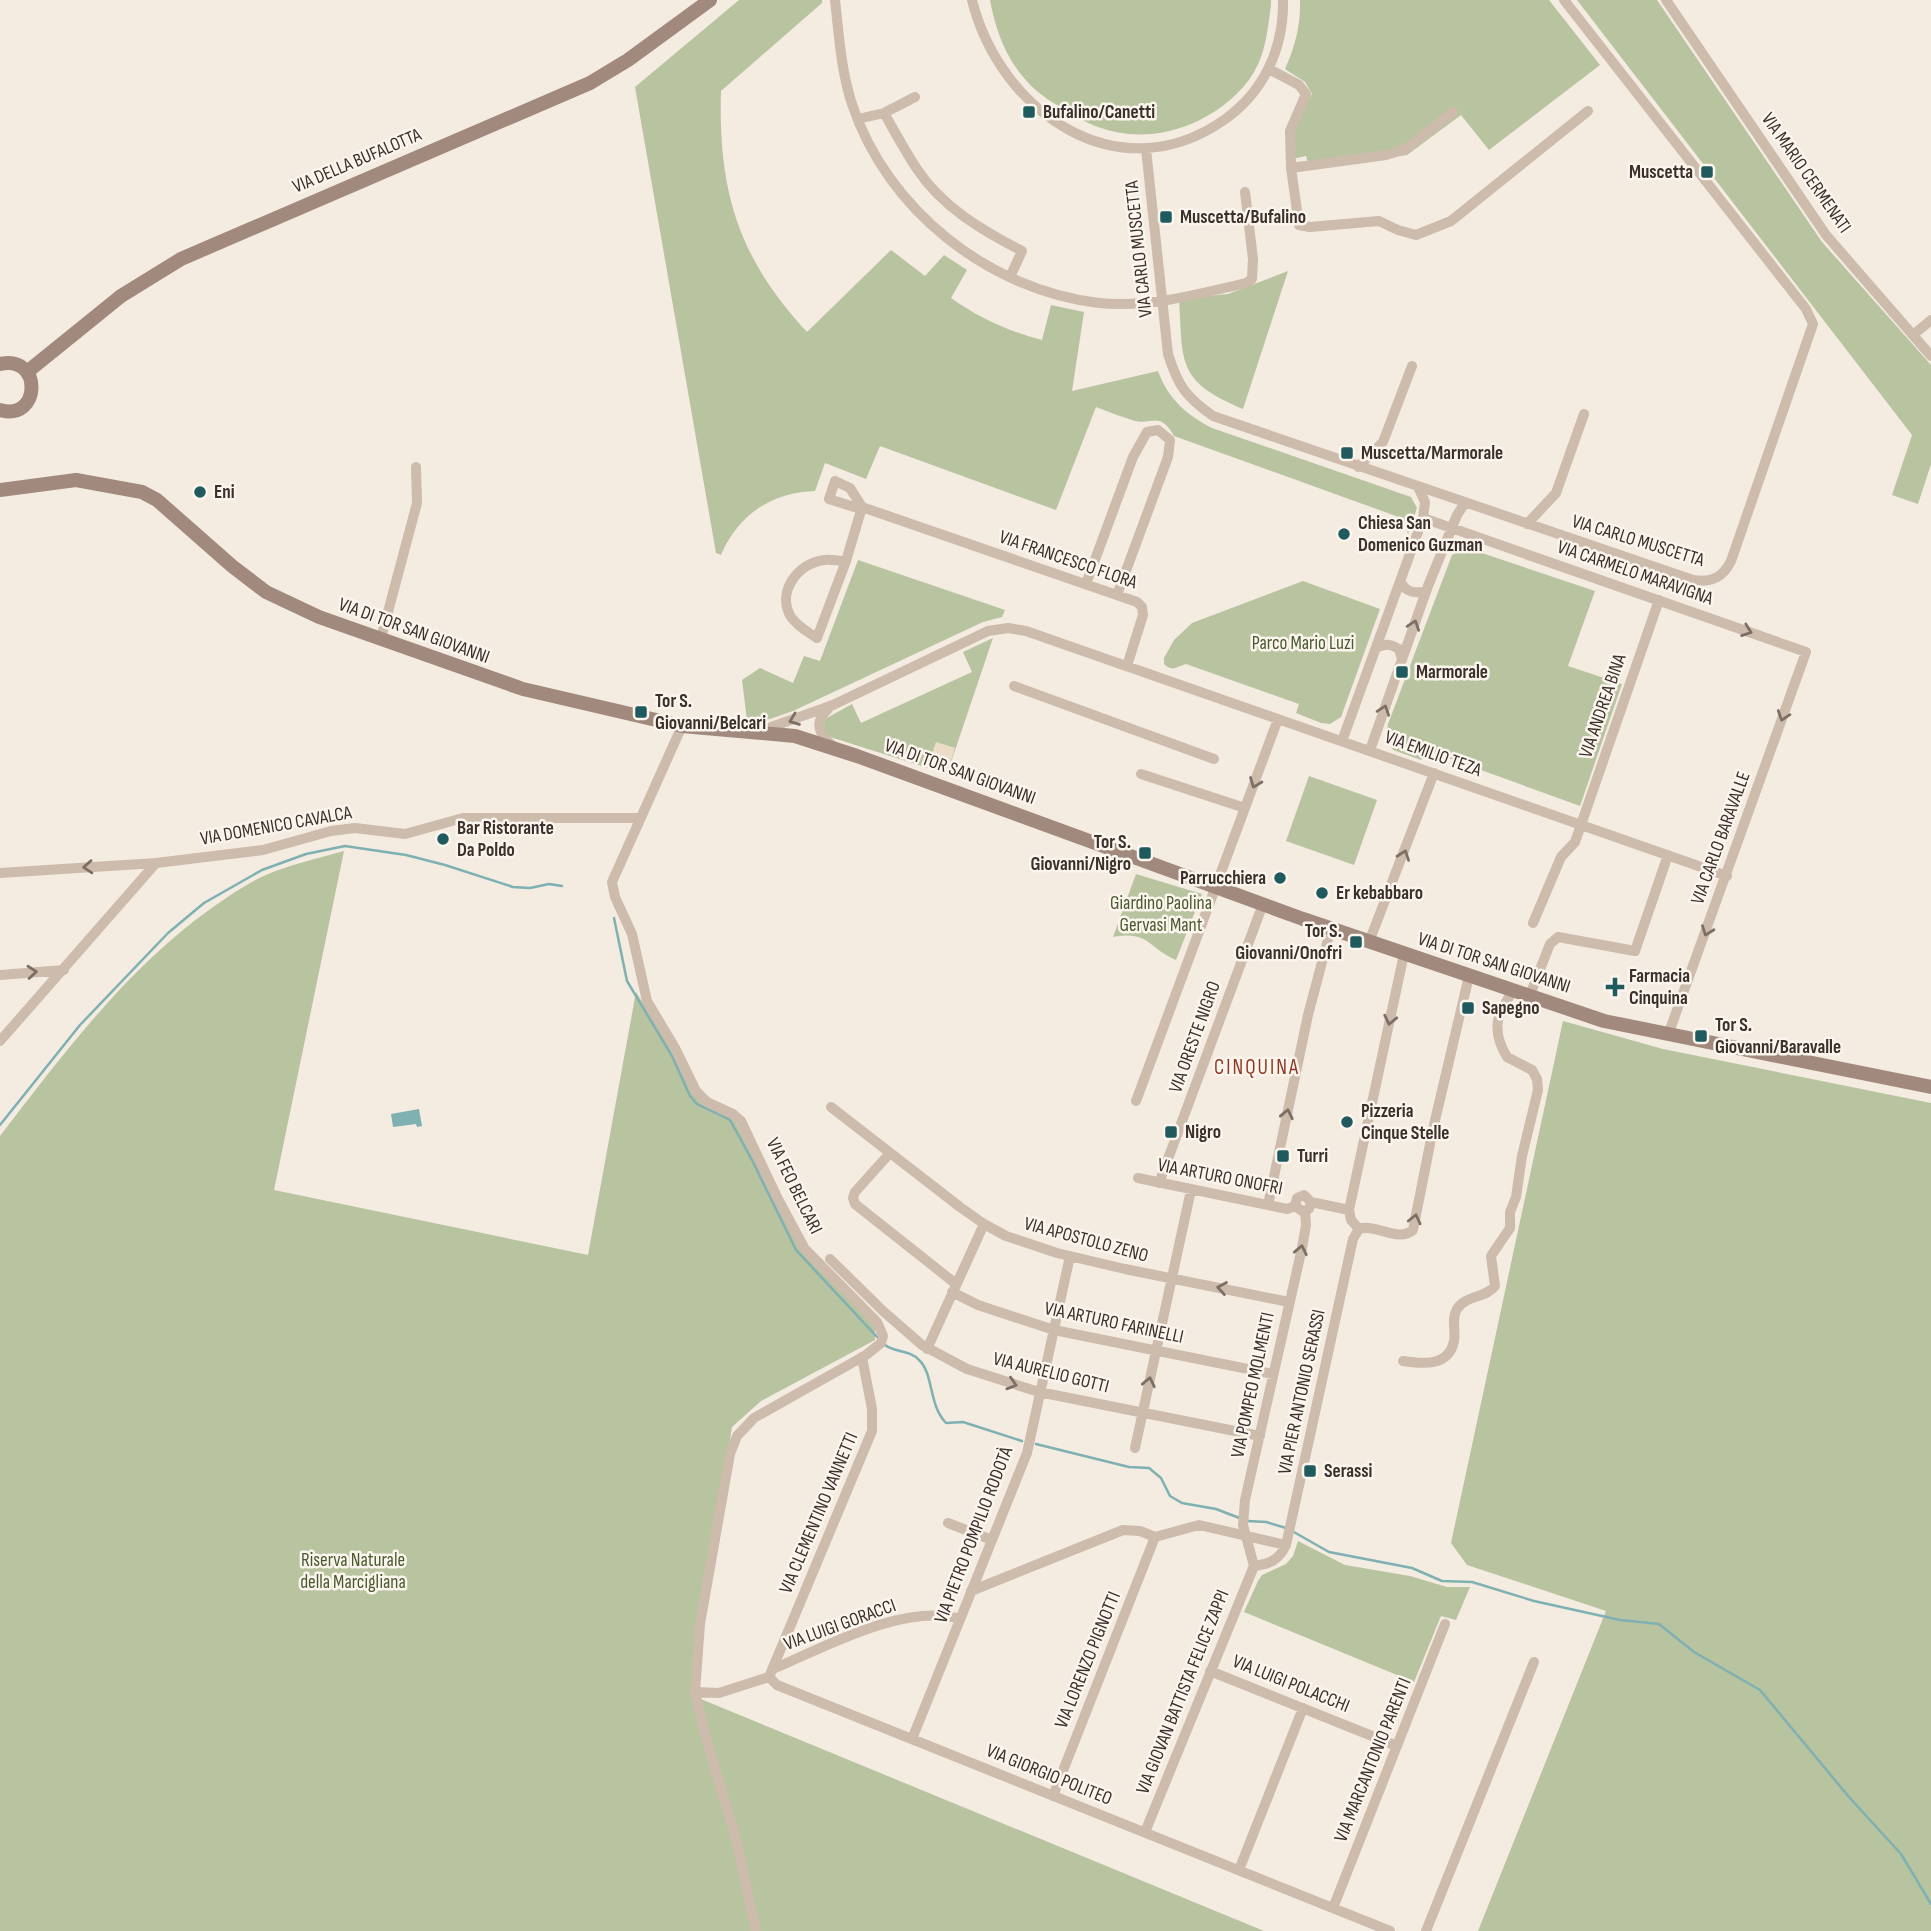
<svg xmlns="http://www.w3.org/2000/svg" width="1931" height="1931" font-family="'Sofia Sans Condensed',sans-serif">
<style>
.green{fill:#b8c4a0}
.plaza{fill:#ecdcc8}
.water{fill:#7fb0b2}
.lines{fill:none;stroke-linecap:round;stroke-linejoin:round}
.stream{stroke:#7fb0b2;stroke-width:2.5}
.street{stroke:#cdbbac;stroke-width:10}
.secondary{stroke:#a18a7d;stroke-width:14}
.oneway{stroke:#7d6f65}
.poi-dot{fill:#1f5a5e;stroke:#fbf5ee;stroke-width:2.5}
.labels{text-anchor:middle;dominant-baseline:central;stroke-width:5;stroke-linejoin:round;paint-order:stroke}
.poi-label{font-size:19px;font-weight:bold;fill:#3b302b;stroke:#fbf5ee;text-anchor:start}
.street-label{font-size:19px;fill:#3b302b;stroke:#fbf5ee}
.park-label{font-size:19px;fill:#4a5a2e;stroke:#fbf5ee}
.neighbourhood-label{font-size:21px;letter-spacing:2px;fill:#8c3b22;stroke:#fbf5ee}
</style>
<rect width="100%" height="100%" fill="#f4ebe1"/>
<!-- green -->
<path class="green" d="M739,0H822V3L721,91C718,190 738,258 807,332L891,250L925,276L944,255L967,270L951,298C979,318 1008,331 1042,340L1051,305L1084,312L1072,391L1158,371C1168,399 1187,415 1212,428L1411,497L1417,508L1408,534L1405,525L1396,516L1174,436C1160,411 1152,425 1135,421C1122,417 1109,412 1096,407L1056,510L880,446L866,479L825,463L815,491C772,492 738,515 721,555L716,553L635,87Z
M990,0H1271V5C1268,27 1266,52 1254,72C1242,93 1220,110 1198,121C1147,144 1102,137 1057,105C1045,98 1033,89 1024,78C1005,56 995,28 990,0Z
M1300,0H1549L1600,65L1489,150L1461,115L1407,155L1309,167L1306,156L1292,159L1291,128L1312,94L1305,82L1285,69C1295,47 1301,24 1300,0Z
M1577,0H1657L1822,242L1931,365V464L1918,504L1892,495L1912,435Z
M1288,271L1243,409C1177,381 1183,364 1179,299L1228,294Z
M1464,547L1595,591L1568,666L1622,684L1580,806L1426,750L1421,760L1393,750L1386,739L1388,724L1452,555Z
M858,560L1005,610L1002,617L983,622L793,711L770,719L747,720L742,680L760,668L793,683L804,656L820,661Z
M1303,581L1380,609L1341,717L1330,724L1321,723L1296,713L1299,704L1186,664C1176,667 1172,672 1164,664V658L1174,640L1192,623Z
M993,638L947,774L830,737C824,732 823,726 825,719L852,704L861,723L972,672L963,652Z
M1309,776L1377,800L1354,865L1286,841Z
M344,851L274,1190L588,1255L636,992L664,1037L685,1078L733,1117L801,1250L875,1327V1340L761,1401L732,1427L691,1695L1264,1931H0V1136C63,1054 128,967 213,907C230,895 249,882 268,874C292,864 319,858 344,851Z
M1136,874L1202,894L1176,960C1148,948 1149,930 1113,937Z
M1563,1021L1663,1049L1931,1103V1931H1478L1606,1611L1467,1565L1451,1543Z
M1298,1541L1345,1565L1410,1576L1447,1587H1470L1456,1620L1441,1616L1414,1682L1244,1612L1258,1581L1262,1575L1286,1564L1293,1556Z"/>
<!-- plaza -->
<path class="plaza" d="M936,742L955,748L947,774L927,768Z"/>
<!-- water -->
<path class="water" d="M419,1109L422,1126L417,1127L416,1124L393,1127L391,1114Z"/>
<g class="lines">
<!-- stream -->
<path class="stream" d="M614,918L627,981L672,1056L690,1096L697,1104L730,1120L752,1160L796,1250L879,1339
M0,1125L80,1025L168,933L204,903L262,870L306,854L345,846L406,855L445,865L513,887L530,888L549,884L562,886
M884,1344C893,1353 909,1349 919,1360C934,1374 928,1404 946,1423L963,1422L1022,1441
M1036,1444L1129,1467L1149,1468L1161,1478L1170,1496L1182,1503L1216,1509L1242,1519
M1248,1521L1266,1522L1286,1528
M1292,1531L1329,1552L1412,1568L1442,1581L1472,1582L1534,1601L1620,1620L1659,1624L1694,1652L1760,1690L1849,1797L1901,1854L1931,1904"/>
<!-- street -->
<path class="street" d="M835,0C839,35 841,71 852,104C887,210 989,290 1099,303C1149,308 1198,294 1246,283L1252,279L1253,259L1245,192
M972,0C1000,112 1118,194 1224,120C1264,92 1284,48 1283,0
M1666,0L1826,235L1931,356
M1269,69L1299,85L1306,94L1290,131L1291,168L1299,225L1310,227L1379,221L1398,230L1416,235L1451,221L1588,111
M884,113C895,132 905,151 917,169C942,207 983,231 1022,251L1010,277
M858,119L884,113L915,97
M1146,149L1168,354C1178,386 1186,397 1213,416L1693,580C1712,583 1723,577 1731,561L1813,324L1806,309L1564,0
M1291,168L1386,155L1406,149L1453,112
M1913,335L1931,320
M1358,467L1383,442L1412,366
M1423,518L1806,652L1668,1035
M1527,524L1556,493L1584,414
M846,561C839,561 831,559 824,560C798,563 776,592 791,617C798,627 808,632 817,638L846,561L862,507L850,488L835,481L829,499L854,507H862L1137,602L1142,607L1143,615L1127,666
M1401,582C1406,593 1415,593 1426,592
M1086,584L1133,457L1147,432L1158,430L1170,440L1168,457L1117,595
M381,638L417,503L416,467
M1376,648C1386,643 1390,644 1399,649L1402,659
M1014,686L1214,759
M828,709C813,723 819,734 833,746
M682,726L612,882L615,897L632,934L647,1001L675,1048L696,1091L707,1102L733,1114L741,1121L777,1197L805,1249L877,1322L883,1336L881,1343L866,1355L754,1418L737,1436L730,1454L700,1624L695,1692L703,1728L736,1839L756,1931
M760,731L833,705L988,631L1008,628L1026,631L1727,876
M1342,741L1423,518L1425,502L1418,487
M1370,750L1428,586L1457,515L1465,503
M1141,774L1245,808
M0,873L156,863L263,850L331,831L355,828L405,834L463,818H639
M1533,923L1561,857L1575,842L1659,600
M1369,942L1434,773
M0,975L64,970
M1530,995L1550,944L1558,937L1635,951L1668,855
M0,1041L156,863
M1136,1101L1278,719
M831,1107L960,1207L984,1224L1006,1236L1057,1253L1125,1269L1289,1302
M890,1153L855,1192L853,1198L855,1204L956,1284
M1138,1178L1287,1209L1295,1206L1302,1211L1309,1209L1311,1202
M1159,1183L1263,904
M1268,1205L1308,1015L1331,928
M1295,1206L1297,1198L1304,1195L1311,1202L1349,1210
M1359,1229C1376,1223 1397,1243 1413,1230L1433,1129L1469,976
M1359,1229L1351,1220L1349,1210L1404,954
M830,1259L883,1311L922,1345L967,1369L1039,1392L1260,1436
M952,1292L978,1305L1054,1330L1273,1374
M927,1349L984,1224
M1403,1361C1422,1364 1449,1367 1454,1341C1456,1330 1451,1319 1457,1309C1466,1295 1486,1298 1495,1286L1491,1256L1510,1228V1212L1516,1197L1522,1156L1538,1090L1537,1079L1532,1070L1507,1057C1491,1030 1496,1014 1514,990
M1135,1448L1191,1190
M948,1523L992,1540
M1254,1566C1270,1564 1279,1560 1286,1545L1353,1239L1359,1229
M1254,1566L1243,1525L1245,1500L1302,1248L1306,1225L1305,1211
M971,1591L1123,1530L1140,1531L1155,1537L1199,1525L1286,1545
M773,1669C825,1647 904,1603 960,1619
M1210,1671L1397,1746
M769,1677L777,1685L1390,1931
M769,1677L872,1431V1409L862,1357
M695,1692L719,1693L769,1677
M912,1739L1027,1453L1070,1256
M1053,1796L1155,1537
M1145,1832L1254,1566
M1239,1870L1303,1708
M1333,1908L1445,1624
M1426,1931L1534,1662"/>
<!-- secondary -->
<path class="secondary" d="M0,364C43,354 41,422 0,410
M27,372L121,296L181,259L590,83L628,60L710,0
M0,490L76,480L142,492L157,500L232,566L266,592L319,617L523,689L682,726L795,736L857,756L1303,919L1604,1021L1931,1087"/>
</g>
<!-- one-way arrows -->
<defs><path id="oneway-chevron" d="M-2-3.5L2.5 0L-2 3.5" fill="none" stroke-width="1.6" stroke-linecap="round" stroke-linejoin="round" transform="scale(1.75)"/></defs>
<g class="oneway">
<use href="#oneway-chevron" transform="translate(1414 625) rotate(-71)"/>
<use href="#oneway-chevron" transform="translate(1747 631) rotate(20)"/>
<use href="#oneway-chevron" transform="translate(1384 710) rotate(-71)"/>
<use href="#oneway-chevron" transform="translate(1783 716) rotate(109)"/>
<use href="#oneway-chevron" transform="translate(794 720) rotate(159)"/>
<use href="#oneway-chevron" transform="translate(1255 783) rotate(111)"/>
<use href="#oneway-chevron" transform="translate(1404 855) rotate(-70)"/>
<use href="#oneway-chevron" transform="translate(88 867) rotate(176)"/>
<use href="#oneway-chevron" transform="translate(1707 931) rotate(110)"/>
<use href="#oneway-chevron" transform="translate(32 972) rotate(-5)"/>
<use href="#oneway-chevron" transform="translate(1390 1020) rotate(102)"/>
<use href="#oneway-chevron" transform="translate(1287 1114) rotate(-78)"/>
<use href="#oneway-chevron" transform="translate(1415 1219) rotate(-77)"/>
<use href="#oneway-chevron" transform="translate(1301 1250) rotate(-78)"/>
<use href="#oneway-chevron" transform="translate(1222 1288) rotate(-170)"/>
<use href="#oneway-chevron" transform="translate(1149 1382) rotate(-78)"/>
<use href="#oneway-chevron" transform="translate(1012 1384) rotate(17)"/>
</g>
<!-- markers -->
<g class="poi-dot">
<rect x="1022" y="105" width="14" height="14" rx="3.5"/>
<rect x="1700" y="165" width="14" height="14" rx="3.5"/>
<rect x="1159" y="210" width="14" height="14" rx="3.5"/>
<rect x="1340" y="446" width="14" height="14" rx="3.5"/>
<circle cx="200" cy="492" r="7"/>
<circle cx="1344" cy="534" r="7"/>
<rect x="1395" y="665" width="14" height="14" rx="3.5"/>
<rect x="634" y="705" width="14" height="14" rx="3.5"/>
<circle cx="443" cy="839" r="7"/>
<rect x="1138" y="846" width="14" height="14" rx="3.5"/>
<circle cx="1280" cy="878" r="7"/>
<circle cx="1322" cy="893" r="7"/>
<rect x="1349" y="935" width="14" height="14" rx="3.5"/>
<path d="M1611.5 976.5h7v7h7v7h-7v7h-7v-7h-7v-7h7z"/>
<rect x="1461" y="1001" width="14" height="14" rx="3.5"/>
<rect x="1694" y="1029" width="14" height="14" rx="3.5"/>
<circle cx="1347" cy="1122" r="7"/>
<rect x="1164" y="1125" width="14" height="14" rx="3.5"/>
<rect x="1276" y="1149" width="14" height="14" rx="3.5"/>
<rect x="1303" y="1464" width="14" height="14" rx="3.5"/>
</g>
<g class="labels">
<!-- poi labels -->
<g class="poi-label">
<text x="1043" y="112">Bufalino/Canetti</text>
<text x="1693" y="172" text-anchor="end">Muscetta</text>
<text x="1180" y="217">Muscetta/Bufalino</text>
<text x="1361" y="453">Muscetta/Marmorale</text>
<text x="214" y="492">Eni</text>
<text x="1358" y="523">Chiesa San<tspan x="1358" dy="22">Domenico Guzman</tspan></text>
<text x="1416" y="672">Marmorale</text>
<text x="655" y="701">Tor S.<tspan x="655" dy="22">Giovanni/Belcari</tspan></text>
<text x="457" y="828">Bar Ristorante<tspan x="457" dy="22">Da Poldo</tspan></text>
<text x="1131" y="842" text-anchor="end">Tor S.<tspan x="1131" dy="22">Giovanni/Nigro</tspan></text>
<text x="1266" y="878" text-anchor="end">Parrucchiera</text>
<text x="1336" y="893">Er kebabbaro</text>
<text x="1342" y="931" text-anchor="end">Tor S.<tspan x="1342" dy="22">Giovanni/Onofri</tspan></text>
<text x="1629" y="976">Farmacia<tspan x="1629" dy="22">Cinquina</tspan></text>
<text x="1482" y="1008">Sapegno</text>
<text x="1715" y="1025">Tor S.<tspan x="1715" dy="22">Giovanni/Baravalle</tspan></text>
<text x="1361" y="1111">Pizzeria<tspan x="1361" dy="22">Cinque Stelle</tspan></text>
<text x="1185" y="1132">Nigro</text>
<text x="1297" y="1156">Turri</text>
<text x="1324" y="1471">Serassi</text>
</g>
<!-- street labels -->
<g class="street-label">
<text transform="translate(357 161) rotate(-23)">VIA DELLA BUFALOTTA</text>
<text transform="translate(1806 173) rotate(55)">VIA MARIO CERMENATI</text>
<text transform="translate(1139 249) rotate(-96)">VIA CARLO MUSCETTA</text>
<text transform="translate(1638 541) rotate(17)">VIA CARLO MUSCETTA</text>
<text transform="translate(1068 560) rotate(19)">VIA FRANCESCO FLORA</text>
<text transform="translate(1635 573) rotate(19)">VIA CARMELO MARAVIGNA</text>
<text transform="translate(414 631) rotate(20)">VIA DI TOR SAN GIOVANNI</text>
<text transform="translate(1603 706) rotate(-71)">VIA ANDREA BINA</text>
<text transform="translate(1433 754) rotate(20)">VIA EMILIO TEZA</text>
<text transform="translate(960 772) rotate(20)">VIA DI TOR SAN GIOVANNI</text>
<text transform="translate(276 826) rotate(-10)">VIA DOMENICO CAVALCA</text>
<text transform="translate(1721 838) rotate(-70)">VIA CARLO BARAVALLE</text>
<text transform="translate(1494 963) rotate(18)">VIA DI TOR SAN GIOVANNI</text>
<text transform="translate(1195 1037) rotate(-70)">VIA ORESTE NIGRO</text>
<text transform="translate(1220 1177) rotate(11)">VIA ARTURO ONOFRI</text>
<text transform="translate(794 1186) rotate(64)">VIA FEO BELCARI</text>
<text transform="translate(1086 1240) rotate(15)">VIA APOSTOLO ZENO</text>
<text transform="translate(1114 1323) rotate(12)">VIA ARTURO FARINELLI</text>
<text transform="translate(1051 1373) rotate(14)">VIA AURELIO GOTTI</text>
<text transform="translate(1253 1385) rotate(-78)">VIA POMPEO MOLMENTI</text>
<text transform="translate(1302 1392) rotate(-78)">VIA PIER ANTONIO SERASSI</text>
<text transform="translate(819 1513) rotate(-67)">VIA CLEMENTINO VANNETTI</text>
<text transform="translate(974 1535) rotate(-69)">VIA PIETRO POMPILIO RODOTÀ</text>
<text transform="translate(840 1625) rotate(-20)">VIA LUIGI GORACCI</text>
<text transform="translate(1088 1660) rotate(-68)">VIA LORENZO PIGNOTTI</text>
<text transform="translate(1291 1684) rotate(22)">VIA LUIGI POLACCHI</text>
<text transform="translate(1183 1692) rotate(-68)">VIA GIOVAN BATTISTA FELICE ZAPPI</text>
<text transform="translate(1373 1760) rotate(-68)">VIA MARCANTONIO PARENTI</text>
<text transform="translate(1049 1775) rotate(22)">VIA GIORGIO POLITEO</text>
</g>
<!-- park labels -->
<g class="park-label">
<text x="1303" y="643">Parco Mario Luzi</text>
<text x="1161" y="903">Giardino Paolina<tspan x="1161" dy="22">Gervasi Mant</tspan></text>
<text x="353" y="1560">Riserva Naturale<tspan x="353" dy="22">della Marcigliana</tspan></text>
</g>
<!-- neighbourhood labels -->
<g class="neighbourhood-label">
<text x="1257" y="1067">CINQUINA</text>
</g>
</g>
</svg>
